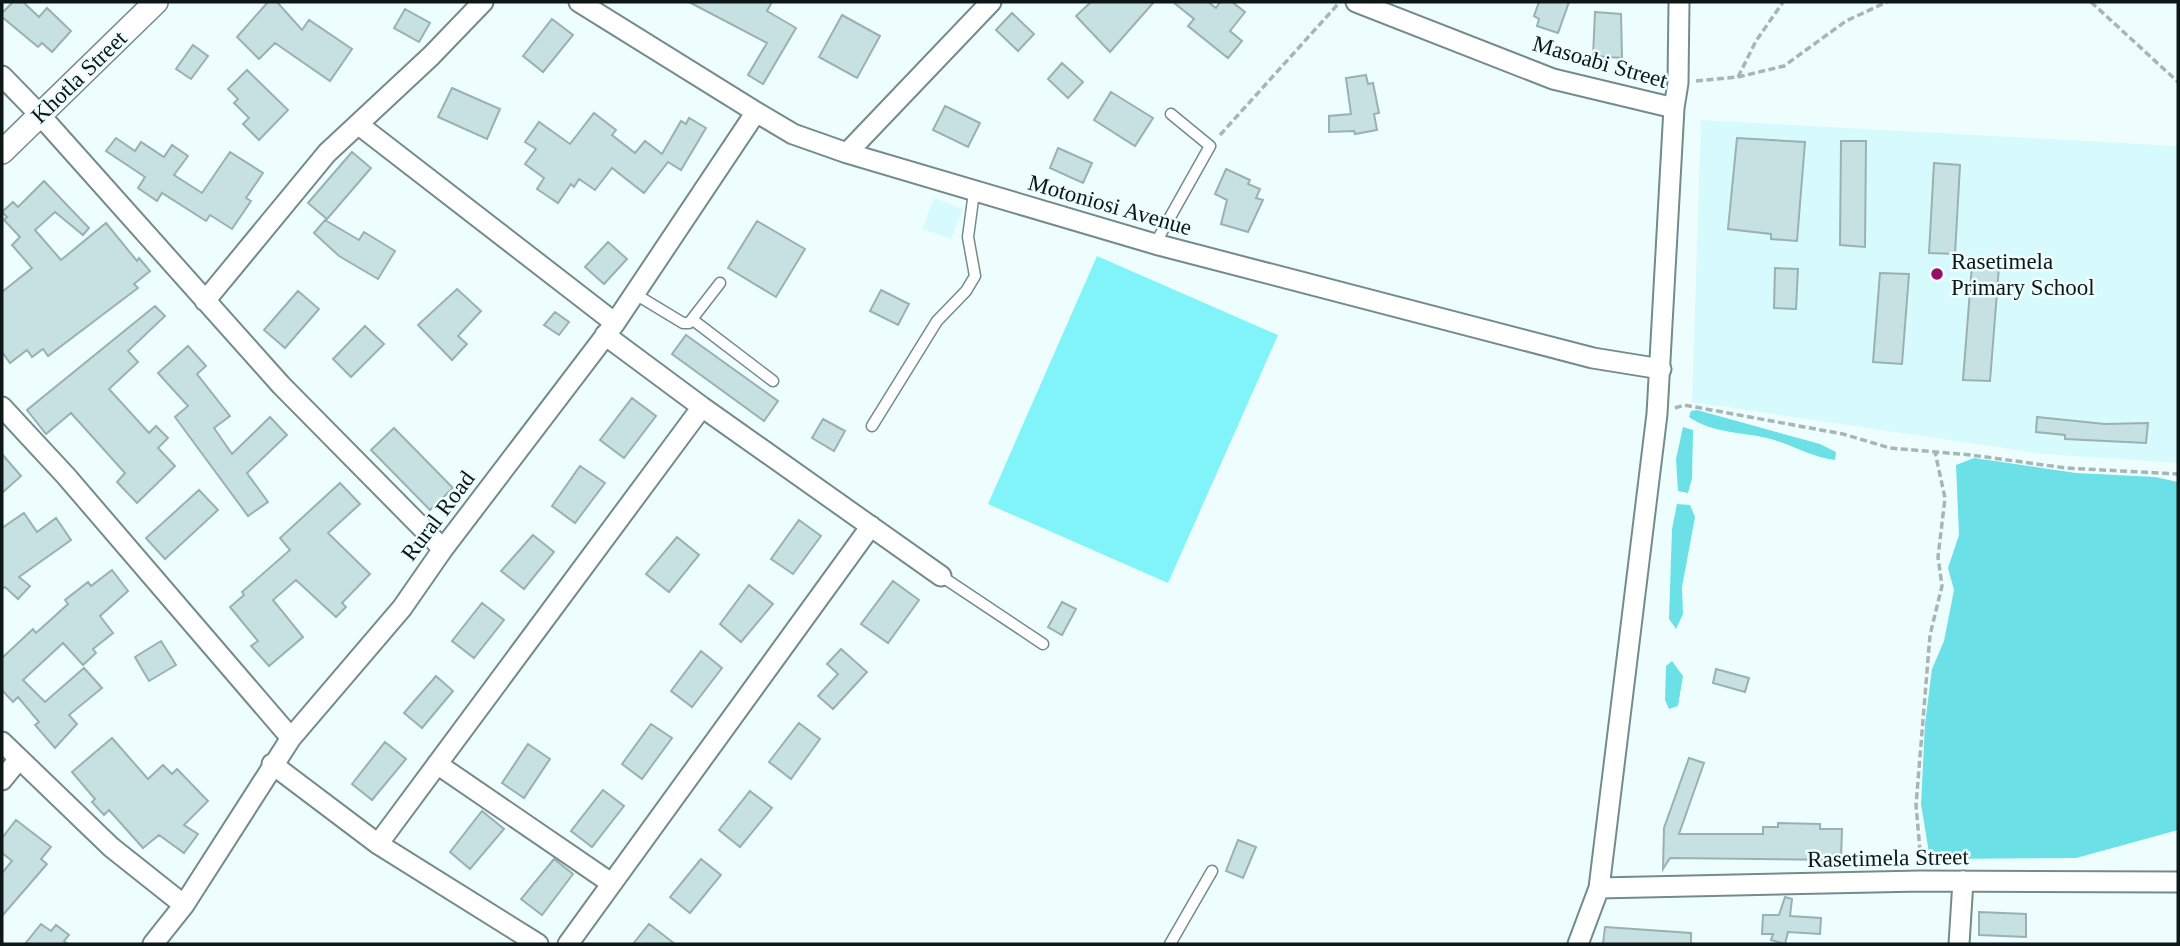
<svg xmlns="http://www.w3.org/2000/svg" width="2180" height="946" font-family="'Times New Roman',serif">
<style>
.built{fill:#d7fbfc}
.green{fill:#81f4fa}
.forest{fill:#6be0e6}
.building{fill:#c7e1e2;stroke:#98b1b2;stroke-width:2}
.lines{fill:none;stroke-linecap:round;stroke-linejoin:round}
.service-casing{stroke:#748b8c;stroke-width:13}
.minor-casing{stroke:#748b8c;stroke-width:23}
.tertiary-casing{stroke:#748b8c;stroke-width:26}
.path{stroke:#a7b5b5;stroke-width:3.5;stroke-dasharray:7 3.5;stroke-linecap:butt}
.service{stroke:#fff;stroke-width:10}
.minor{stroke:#fff;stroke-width:19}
.tertiary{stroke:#fff;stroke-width:23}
.poi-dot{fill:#981065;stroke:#eefeff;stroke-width:2.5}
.labels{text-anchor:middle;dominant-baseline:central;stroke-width:5;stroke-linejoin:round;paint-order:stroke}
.street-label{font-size:23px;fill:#0d1717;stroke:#eefeff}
.poi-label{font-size:23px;fill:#0d1717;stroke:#eefeff;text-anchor:start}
</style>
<rect width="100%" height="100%" fill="#eefeff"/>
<!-- built -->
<path class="built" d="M1701,120L2178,146V463L2044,454L1692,402Z
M934,198L963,209L951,239L922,229Z"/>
<!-- green -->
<path class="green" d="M1097,256L1278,335L1168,583L988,504Z"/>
<!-- forest -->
<path class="forest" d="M1697,410L1820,444L1836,452L1835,460C1811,457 1791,444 1767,438C1742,432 1711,433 1689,417L1691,411Z
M1683,427L1693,430L1692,478L1688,493L1678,491L1676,459Z
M1974,458L2076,473L2155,477L2178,482V830L2076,858L1930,859L1921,804L1925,724L1932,669L1944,641L1954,590L1948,568L1959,535L1956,465Z
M1677,504L1690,505L1695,517L1682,587L1683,614L1676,629L1669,619L1672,529Z
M1672,661L1683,676L1678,706L1669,709L1665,700L1666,666Z"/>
<!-- building -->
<path class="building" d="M13,2H23L39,17L47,8L71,31L52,52L42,43L38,47L2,17V13Z
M268,2H277L302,30L309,20L352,49L330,81L275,43L259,59L237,37Z
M689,2H772L767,11L796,28L763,84L748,75L767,43Z
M1091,2H1154L1110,52L1076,16Z
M1173,2H1208L1216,8L1220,2H1232L1245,12L1230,31L1242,41L1228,58L1188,26L1194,19Z
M1539,2H1569L1558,33L1537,26L1539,19L1534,16Z
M405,9L430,23L419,42L394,28Z
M1595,12L1621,14L1622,58L1593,56Z
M1012,13L1034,34L1018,51L996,30Z
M842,15L880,36L857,78L819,57Z
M552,19L573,35L543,72L523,56Z
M193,45L208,56L191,79L176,69Z
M1062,63L1083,82L1068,98L1048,79Z
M247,70L288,110L259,140L243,124L249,118L234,103L238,99L228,89Z
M1366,75L1368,84L1373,83L1379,113L1374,114L1377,130L1355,134L1354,131L1329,132V116L1351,114L1346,78Z
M452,88L500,109L487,139L438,117Z
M1111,92L1153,118L1135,146L1094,120Z
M945,106L980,123L968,147L933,130Z
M594,113L616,130L612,135L635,153L645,141L662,154L681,121L686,124L689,118L706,128L681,170L668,162L644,193L612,168L595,190L579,179L574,187L571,184L558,203L537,189L544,178L525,164L536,149L525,142L539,122L570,144Z
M116,138L135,151L141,142L164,157L172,145L188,156L174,175L202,193L230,152L263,173L246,198L251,201L232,229L210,215L206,221L162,193L157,201L138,188L145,177L106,151Z
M1737,138L1805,142L1797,241L1771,239V234L1728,229Z
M1841,141H1866L1865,247L1840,245Z
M1058,148L1092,163L1083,183L1050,168Z
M352,152L371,168L327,219L308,203Z
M1934,163L1960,165L1955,254L1929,253Z
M1226,169L1250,180L1248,184L1260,189L1256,198L1263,200L1248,232L1221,224L1227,200L1215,194Z
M44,181L89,228L83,235L55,212L35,230L61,260L106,223L137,261L139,258L150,271L134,284L138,288L48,356L43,349L32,357L27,350L10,363L2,352V292L32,268L12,245L20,237L4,220L7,217L2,212L13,202L18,207Z
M325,220L359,240L364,232L395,251L378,279L339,256L314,233Z
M757,221L805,249L776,297L728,268Z
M608,242L627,259L604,284L585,267Z
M1972,265L1999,267L1990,381L1963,380Z
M1775,268L1798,269L1796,309L1774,308Z
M1880,273L1909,274L1902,364L1873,362Z
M457,289L481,311L458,336L467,344L452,360L418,325Z
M881,290L909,304L898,325L870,311Z
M298,291L319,309L285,348L264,330Z
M155,306L165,316L128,351L138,362L109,389L149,433L156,426L168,438L158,448L175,466L137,503L117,482L125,473L71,413L46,434L27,410Z
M555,312L569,322L559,335L544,325Z
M365,326L384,344L351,377L333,359Z
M686,335L778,401L764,421L672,354Z
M188,346L206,366L197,374L230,416L214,428L232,454L270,417L287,435L247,473L268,502L248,516L175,417L188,406L158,373Z
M632,398L656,416L624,458L600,440Z
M2037,417L2105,424L2148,423L2146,443L2065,439V435L2036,432Z
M823,419L845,431L834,451L812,438Z
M394,428L453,488L430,510L371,450Z
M2,454L21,476L2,493Z
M580,466L605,483L575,523L552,506Z
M340,483L360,504L328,533L370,574L342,603L346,607L336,617L296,580L273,600L303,637L269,666L251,646L258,641L230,607L244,595L242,592L290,550L280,538Z
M199,490L218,510L165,559L146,538Z
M24,513L37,532L56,518L71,540L19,577L30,586L18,599L5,587L2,589V528Z
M799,520L821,536L793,574L771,559Z
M533,535L554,552L524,589L501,571Z
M677,537L699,555L669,592L646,574Z
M112,570L128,591L100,616L113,633L93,649L96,653L83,665L63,643L23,680L45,702L84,668L102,688L69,715L77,724L55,748L35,725L39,722L18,697L13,702L2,690V658L33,629L36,633L68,604L65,600L88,582L91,586Z
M893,581L919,600L888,643L861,624Z
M749,585L773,604L741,642L720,624Z
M1062,602L1076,609L1062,635L1048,627Z
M482,603L504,620L474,658L452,641Z
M161,641L176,665L149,681L135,657Z
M841,649L867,672L833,709L818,696L838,674L827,664Z
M701,651L722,668L692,707L671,691Z
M1716,669L1749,678L1745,692L1713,683Z
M436,676L453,691L422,728L404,713Z
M799,723L820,739L791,779L769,762Z
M651,724L672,738L642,779L622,764Z
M112,738L148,779L163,765L172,774L177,769L208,801L184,825L198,834L184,853L159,835L143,848L109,810L104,815L92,802L95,799L72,772Z
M385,742L406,759L372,800L352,784Z
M528,744L550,759L524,798L502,783Z
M1689,758L1704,763L1679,834H1763V827H1778V823L1820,824V829H1842L1841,860L1670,858L1663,869L1664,828Z
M603,790L624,806L592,847L571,831Z
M750,791L772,808L740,847L719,830Z
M482,811L504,829L470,869L450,852Z
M16,820L51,847L41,859L47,864L2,916V873L12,861L2,853V838Z
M1238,840L1256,847L1243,878L1226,871Z
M554,859L573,874L542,915L521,899Z
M701,859L721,875L690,913L670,897Z
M1785,897L1792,899L1790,916L1821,918L1820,934L1788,932L1785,944L1771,940L1773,934H1762L1763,915H1779Z
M1979,912L2026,914V937L1979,935Z
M41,924L51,931L56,925L69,935L64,941L68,944H25Z
M649,924L675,944H633Z
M1605,927L1691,933V944H1603Z"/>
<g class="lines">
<defs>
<path id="service" d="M1155,244L1210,146L1171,114
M635,294L683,323H689L720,283
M693,320L773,381
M872,426L937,321L966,291L975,276L968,237L974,192
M941,576L1043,644
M1170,944L1212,871"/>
<path id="minor" d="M579,2L756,112L793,134L847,153L1155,244L1593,358L1661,369
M1356,2L1553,79L1674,108
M2,76L40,115L281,385L443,549
M359,125L615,323
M847,153L991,2
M205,301L327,153L431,56L483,2
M605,335L702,407L941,576
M2,407L66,476L291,738
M2,742L111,847L184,905
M272,764L378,844L538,944
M437,764L611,883
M2,780L19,759
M378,844L702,407
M1599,888L1921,881L2178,882
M153,944L184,905L291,738L402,608L443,549L615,323L756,112
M568,944L871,526
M1578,944L1599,888L1657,414L1674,108L1678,83L1679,2
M1959,944L1963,881"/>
<path id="tertiary" d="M2,152L156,2"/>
</defs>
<!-- service casing -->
<use href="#service" class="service-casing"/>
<!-- minor casing -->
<use href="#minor" class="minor-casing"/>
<!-- tertiary casing -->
<use href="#tertiary" class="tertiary-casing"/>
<!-- path -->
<path class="path" d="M2091,2L2178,82
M1738,77L1756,41L1783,2
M1696,81L1738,77L1784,66L1846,21L1887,2
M1220,135L1339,3
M1675,408L1684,405L1843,434L1890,448L1971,455L2066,468L2178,474
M1921,862L1916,805L1930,635L1942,586L1938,557L1945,498L1935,452"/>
<!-- service -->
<use href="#service" class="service"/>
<!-- minor -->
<use href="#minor" class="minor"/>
<!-- tertiary -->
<use href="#tertiary" class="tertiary"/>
</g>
<!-- markers -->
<circle class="poi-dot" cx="1937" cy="274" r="7"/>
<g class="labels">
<!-- street labels -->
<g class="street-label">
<text transform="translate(1600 62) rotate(16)">Masoabi Street</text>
<text transform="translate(79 77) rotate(-44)">Khotla Street</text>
<text transform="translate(1110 205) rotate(16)">Motoniosi Avenue</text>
<text transform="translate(438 516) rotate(-53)">Rural Road</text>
<text transform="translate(1888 858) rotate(-1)">Rasetimela Street</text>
</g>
<!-- poi labels -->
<g class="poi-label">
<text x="1951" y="261">Rasetimela<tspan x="1951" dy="26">Primary School</tspan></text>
</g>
</g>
<!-- border -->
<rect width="2180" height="946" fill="none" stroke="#0d1717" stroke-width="7"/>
</svg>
